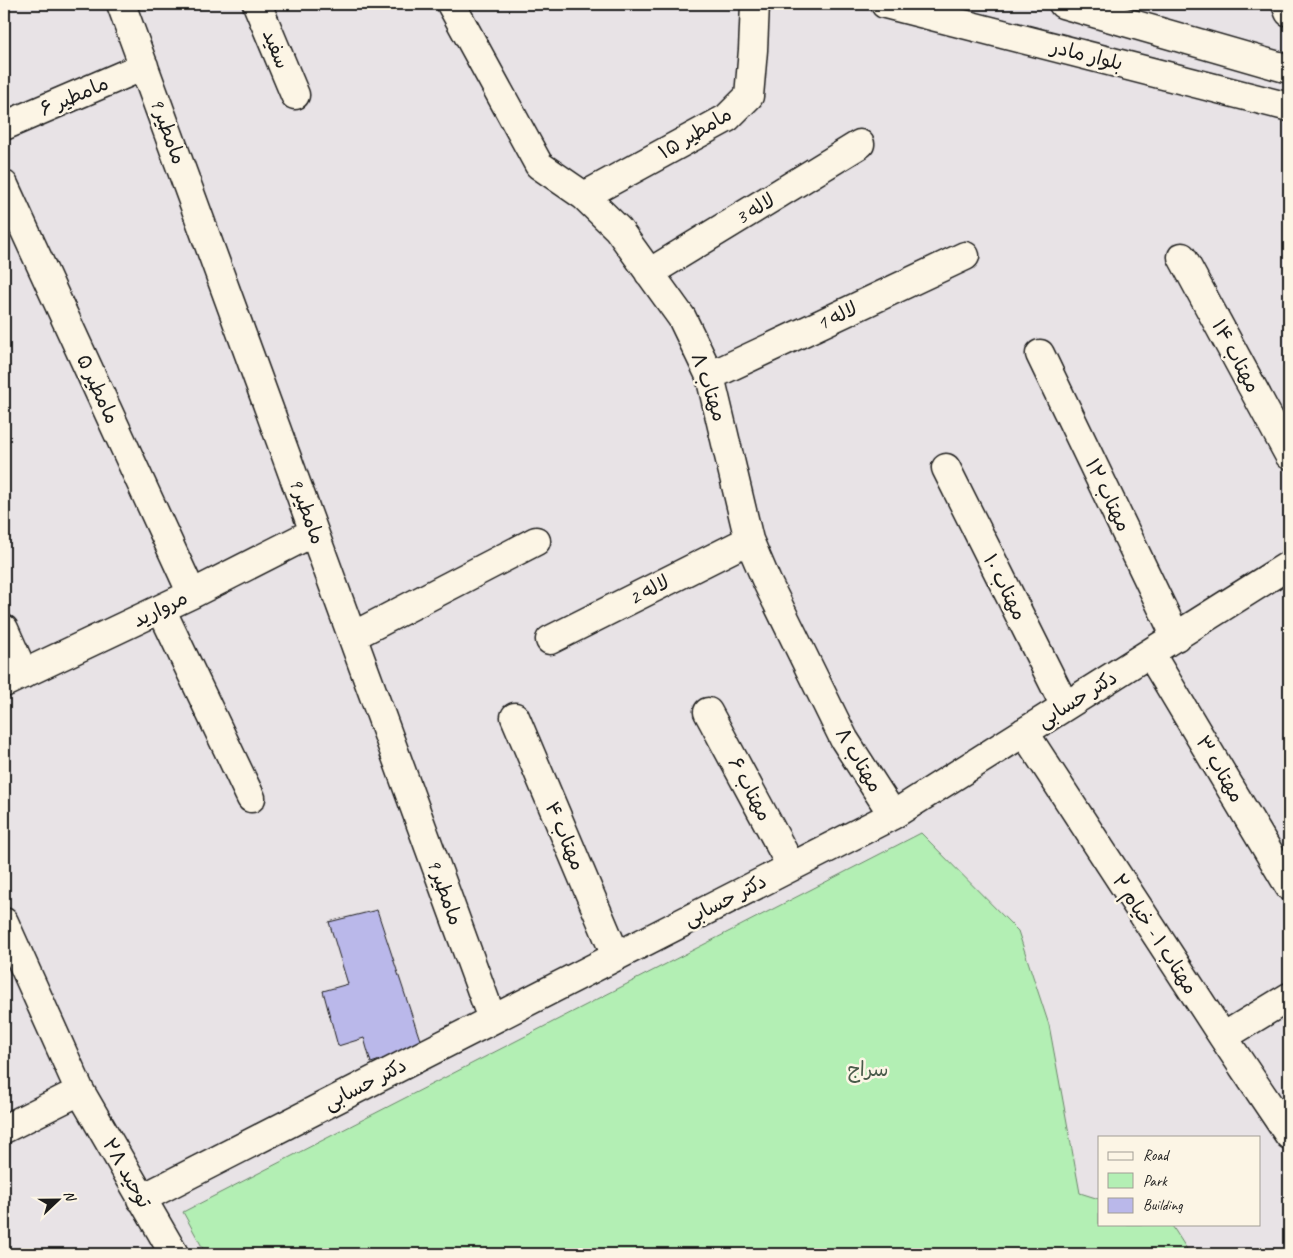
<svg xmlns="http://www.w3.org/2000/svg" width="1293" height="1258" font-family="Caveat,'Playpen Sans Arabic',sans-serif">
<style>
.green{fill:#b3efb4;stroke:#688668}
.building{fill:#bab8ea;stroke:#1c1c1c}
.lines{fill:none;stroke-linecap:round;stroke-linejoin:round}
.minor-casing{stroke:#1c1c1c;stroke-width:31}
.primary-casing{stroke:#1c1c1c;stroke-width:31}
.minor{stroke:#fcf5e5;stroke-width:28}
.primary{stroke:#fcf5e5;stroke-width:28}
.labels{text-anchor:middle;dominant-baseline:central;stroke-width:5;stroke-linejoin:round;paint-order:stroke}
.street-label{font-size:20px;fill:#1c1c1c;stroke:#fcf5e5}
.park-label{font-size:20px;fill:#495b4a;stroke:#fcf5e5}
</style>
<rect width="100%" height="100%" fill="#e8e3e6"/>
<filter id="ink" filterUnits="userSpaceOnUse"><feTurbulence type="fractalNoise" baseFrequency=".02" numOctaves="2"/><feDisplacementMap in="SourceGraphic" scale="10" xChannelSelector="R" yChannelSelector="G"/><feConvolveMatrix kernelMatrix="1 2 1 2 8 2 1 2 1" color-interpolation-filters="sRGB"/></filter>
<g filter="url(#ink)">
<!-- green -->
<path class="green" d="M921,833L1018,931L1049,1025L1080,1193L1099,1199V1224H1171L1190,1254H206L183,1212Z"/>
<!-- building -->
<path class="building" d="M377,910L422,1046L371,1063L364,1038L338,1046L323,991L348,984L329,922Z"/>
<g class="lines">
<defs>
<path id="minor" d="M121,4L492,1019
M257,4L295,95
M451,4L539,165L584,196L618,229L682,318L710,376L749,540L767,582L844,739L893,815
M1286,4L1289,12
M4,126L144,66
M4,185L192,594
M584,196L727,118L749,96L753,50L755,4
M1182,257L1289,455
M649,273L860,144
M1040,354L1176,637
M710,376L965,256
M946,468L1065,706
M161,609L251,798
M4,629L24,674
M353,636L536,541
M550,640L749,540
M1150,653L1289,886
M4,683L192,594L314,532
M708,712L791,866
M515,717L616,956
M1024,732L1223,1037L1289,1135
M4,922L80,1091L174,1254
M1223,1037L1289,997
M4,1129L80,1091
M141,1199L893,815L1289,565"/>
<path id="primary" d="M885,4L1289,107
M1063,4L1289,69"/>
</defs>
<!-- minor casing -->
<use href="#minor" class="minor-casing"/>
<!-- primary casing -->
<use href="#primary" class="primary-casing"/>
<!-- minor -->
<use href="#minor" class="minor"/>
<!-- primary -->
<use href="#primary" class="primary"/>
</g>
</g>
<g class="labels">
<!-- street labels -->
<g class="street-label">
<text transform="translate(276 49) rotate(68)">سفید</text>
<text transform="translate(1087 55) rotate(14)">بلوار مادر</text>
<text transform="translate(74 96) rotate(-23)">مامطیر ۶</text>
<text transform="translate(168 131) rotate(70)">مامطیر 9</text>
<text transform="translate(695 133) rotate(-31)">مامطیر ۱۵</text>
<text transform="translate(755 209) rotate(-31)">لاله 3</text>
<text transform="translate(837 316) rotate(-25)">لاله 1</text>
<text transform="translate(1236 356) rotate(62)">مهتاب ۱۴</text>
<text transform="translate(709 387) rotate(71)">مهتاب ۸</text>
<text transform="translate(98 389) rotate(65)">مامطیر ۵</text>
<text transform="translate(1108 495) rotate(64)">مهتاب ۱۲</text>
<text transform="translate(307 511) rotate(70)">مامطیر 9</text>
<text transform="translate(1005 587) rotate(63)">مهتاب ۱۰</text>
<text transform="translate(649 590) rotate(-27)">لاله 2</text>
<text transform="translate(160 609) rotate(-26)">مروارید</text>
<text transform="translate(1077 699) rotate(-32)">دکتر حسابی</text>
<text transform="translate(859 760) rotate(59)">مهتاب ۸</text>
<text transform="translate(1220 769) rotate(59)">مهتاب ۳</text>
<text transform="translate(750 789) rotate(62)">مهتاب ۶</text>
<text transform="translate(565 836) rotate(67)">مهتاب ۴</text>
<text transform="translate(445 892) rotate(70)">مامطیر 9</text>
<text transform="translate(725 900) rotate(-27)">دکتر حسابی</text>
<text transform="translate(1155 934) rotate(57)">مهتاب ۱ - خیام ۲</text>
<text transform="translate(365 1084) rotate(-27)">دکتر حسابی</text>
<text transform="translate(127 1173) rotate(60)">توحید ۲۸</text>
</g>
<!-- park labels -->
<g class="park-label">
<text x="868" y="1069">سراج</text>
</g>
</g>
<!-- margin -->
<rect width="1293" height="1258" fill="none" stroke="#fcf5e5" stroke-width="20"/>
<rect x="10" y="10" width="1273" height="1238" fill="none" stroke="#1c1c1c" stroke-width="2" filter="url(#ink)"/>
<!-- legend -->
<rect x="1098" y="1136" width="162" height="90" fill="#fcf5e5" stroke="#a29e95"/>
<rect x="1108" y="1152" width="25" height="8" fill="#fcf5e5" stroke="#a29e95"/>
<text x="1143" y="1160" font-size="15" fill="#1c1c1c">Road</text>
<rect x="1108" y="1173" width="25" height="15" fill="#b3efb4" stroke="#a29e95"/>
<text x="1143" y="1186" font-size="15" fill="#1c1c1c">Park</text>
<rect x="1108" y="1198" width="25" height="15" fill="#bab8ea" stroke="#a29e95"/>
<text x="1143" y="1210" font-size="15" fill="#1c1c1c">Building</text>
<!-- north arrow -->
<g transform="translate(58 1200) rotate(68)" stroke="#fcf5e5" stroke-width="4" paint-order="stroke">
<path d="M0-4L9 19L0 12L-9 19Z" fill="#1c1c1c"/>
<text y="-8" font-size="14" font-weight="bold" text-anchor="middle" fill="#1c1c1c">N</text>
</g>
</svg>
